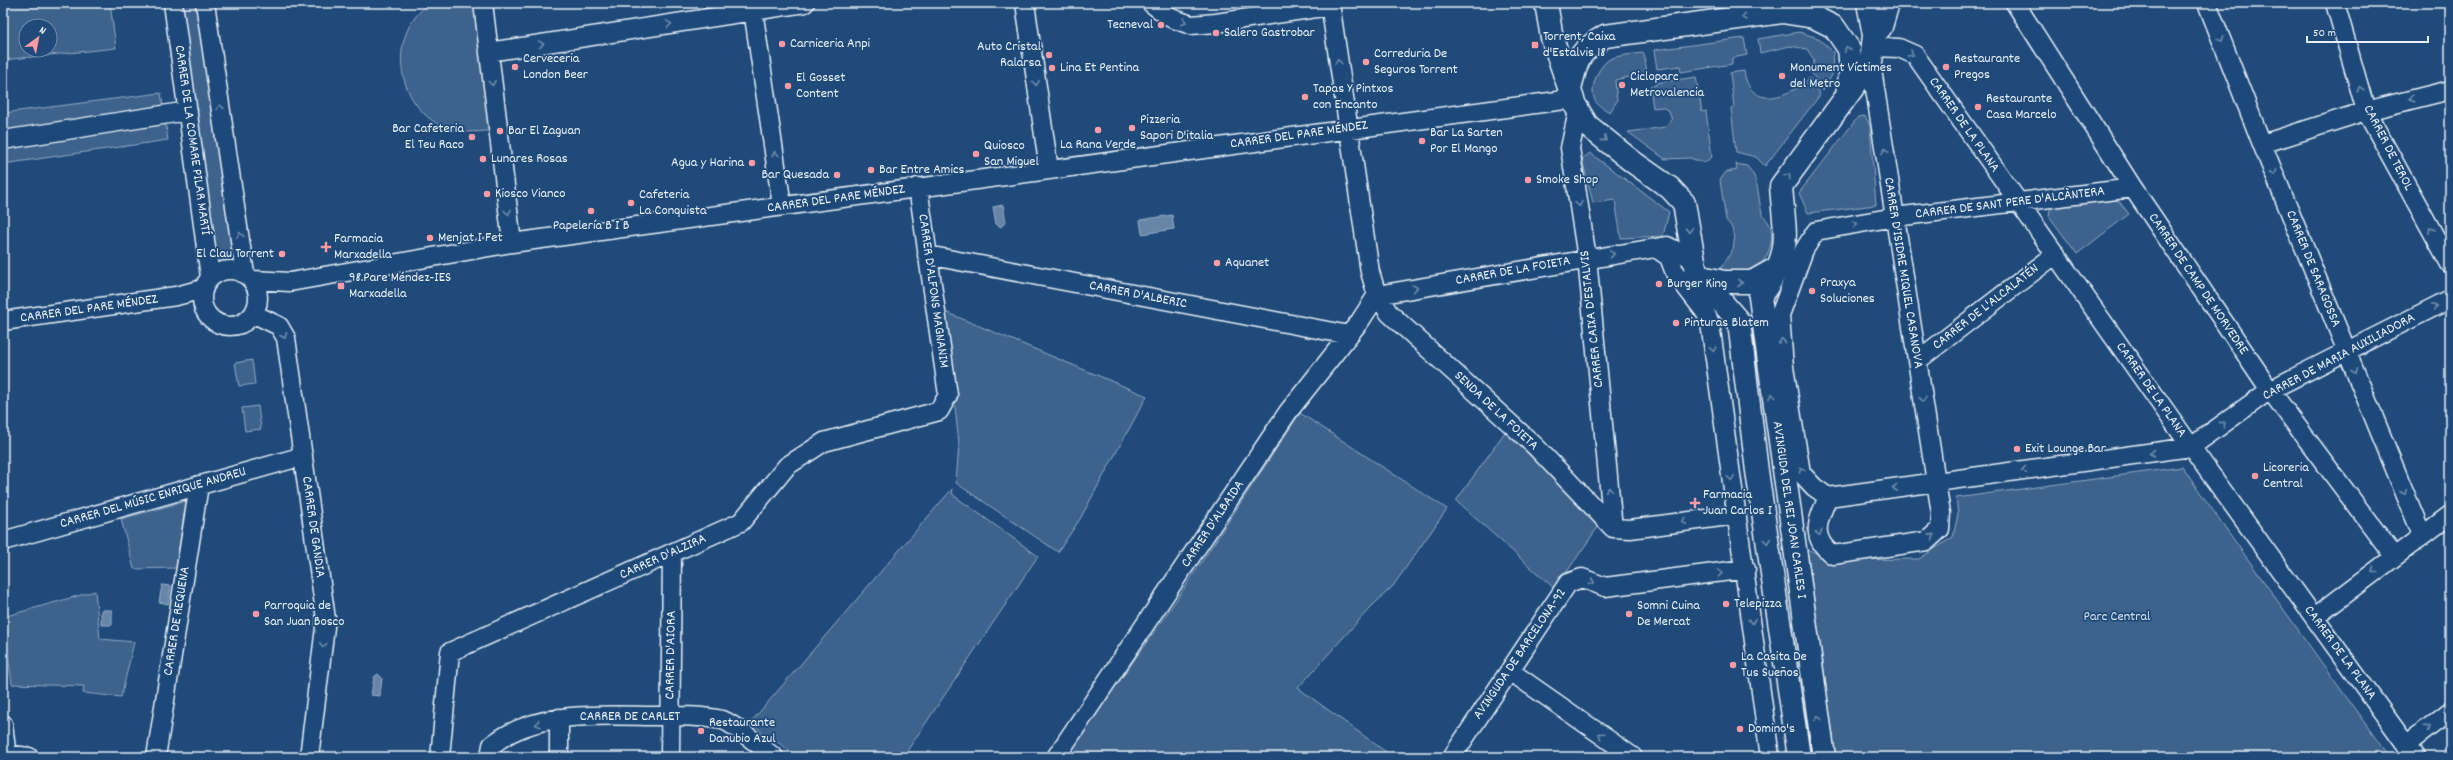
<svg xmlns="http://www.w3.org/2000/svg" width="2453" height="760" font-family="Dekko,sans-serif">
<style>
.green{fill:#3c628c;stroke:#92aac2;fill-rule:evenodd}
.water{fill:#6685a7;stroke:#9ab0c7}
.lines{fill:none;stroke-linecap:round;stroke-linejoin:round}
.street-casing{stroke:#e8f1f8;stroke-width:21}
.secondary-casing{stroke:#e8f1f8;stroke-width:25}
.street{stroke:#1f4a7a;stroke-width:18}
.secondary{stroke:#1f4a7a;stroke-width:22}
.oneway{stroke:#6f8dac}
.poi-dot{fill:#ff9aa2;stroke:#1f4a7a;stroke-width:1.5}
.labels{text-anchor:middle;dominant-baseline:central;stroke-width:3.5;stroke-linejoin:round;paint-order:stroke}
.poi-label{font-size:14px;fill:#e8f1f8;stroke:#1f4a7a;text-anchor:start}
.street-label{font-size:14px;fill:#e8f1f8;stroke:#1f4a7a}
.park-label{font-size:14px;fill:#d7e3ed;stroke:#1f4a7a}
</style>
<rect width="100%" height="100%" fill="#1f4a7a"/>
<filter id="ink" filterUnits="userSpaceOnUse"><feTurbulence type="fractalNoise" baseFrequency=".025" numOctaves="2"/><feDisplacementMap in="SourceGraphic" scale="8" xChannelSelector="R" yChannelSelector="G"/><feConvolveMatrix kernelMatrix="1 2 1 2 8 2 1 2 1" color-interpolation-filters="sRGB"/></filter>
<g filter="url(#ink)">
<!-- green -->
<path class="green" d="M3,3H110L116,48L3,60ZM26,26H50V50H26Z
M173,3H205L245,274C230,269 224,270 210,277Z
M430,3H483L498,130C482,131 465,134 449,129C397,111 383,36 430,3Z
M1799,32L1818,38L1833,52L1832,75L1823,91L1811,72L1814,60L1807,49L1790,46L1760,53L1758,39Z
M1744,38L1747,55L1732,58V64L1681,72L1680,66L1657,69L1654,50Z
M1644,53L1647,73L1615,80L1617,101L1610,112C1604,109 1596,105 1594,98C1590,86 1599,65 1610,59C1619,55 1634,54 1644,53Z
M1744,71C1750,112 1789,97 1810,78L1820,95L1765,166L1756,157L1736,152L1731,108L1734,107L1730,73Z
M1696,77L1702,112L1706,111L1712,157L1704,163L1690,158L1665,159L1628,132L1666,127L1672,120L1669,111L1662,107L1653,108L1650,86L1656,85V83Z
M161,93L168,140L3,164V113Z
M1865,116L1870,126L1876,205L1808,213L1799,193L1858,117Z
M1590,153L1669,212L1663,236L1621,238L1615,200L1593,203L1582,159Z
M1736,164L1747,166C1760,180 1757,195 1762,213C1763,217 1768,220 1770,225C1776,246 1764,272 1740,274C1734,275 1726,272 1719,271L1733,249L1735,237L1731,226L1726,220L1720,180L1726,172L1737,170Z
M2118,200L2129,214L2077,254L2049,216L2050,210L2056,206Z
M948,313L1147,396L1080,519L1058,552L956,483L959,444L945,315Z
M252,360L255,384L239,386L235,363Z
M258,406L261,429L245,431L242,408Z
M1300,413L1447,509L1393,586L1369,609L1298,688L1393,757H1066L1175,602Z
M1505,432L1552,476L1598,527L1555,589L1456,501Z
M2182,467L2389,757H1836L1807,549L1831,560L1919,559L1953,537L1958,514L1956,498Z
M952,489L953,495L1038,556L903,757H799L750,723Z
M186,501L176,568L134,569L121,519Z
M95,591L100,639L134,642L121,697L83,693L84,686L12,684L3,617Z"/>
<!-- water -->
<path class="water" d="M1003,205L1006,222L1001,227L996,224L993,207Z
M1172,215L1174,229L1142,234L1140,220Z
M162,585L171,586L168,604L159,602Z
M101,610H112V625H101Z
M378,674L382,678L380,696L371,695L374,677Z"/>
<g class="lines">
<defs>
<path id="street" d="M173,3L210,277
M205,3L245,274
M483,3L512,243
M752,3L782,206
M1025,3L1049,170
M1151,3L1171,18L1191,25L1216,23L1330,6
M1330,3L1370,272L1377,295L1389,313L1535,446L1613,528
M2015,3L2133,188L2270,390L2394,556
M2207,3L2262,144L2422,535
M2335,3L2366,111L2450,264
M1873,47L1899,48L1915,55L2191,447L2415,757
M489,52L805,3
M1578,111L1570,148L1587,258L1613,528
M3,140L188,111
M2262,144L2366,111L2450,90
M1656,248L1669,257L1675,273L1705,312L1710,323L1770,757
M927,255L1349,335
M202 298a28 28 0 1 1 56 0a28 28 0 1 1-56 0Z
M253,280L290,282L512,243L1572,99
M1377,295L1667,246L1693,259
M254,314L279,326L286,338L326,619L309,757
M3,321L176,296L203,289
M1917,361L2056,254
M1828,497L2191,447L2270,390L2450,299
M1828,497C1818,520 1809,537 1833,555L1927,541L1940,529L1941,513L1936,482L1871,63
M1828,497L1814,487L1801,473L1784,367L1780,315L1804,250L1816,231L1895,217L2133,188
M1613,528L1630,529L1736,515
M3,541L303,456
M2315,617L2450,515
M1510,671L1633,757
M3,724L7,757
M2406,745L2450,711
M3,754L29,757
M156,757L199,485
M440,757L450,652L741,522L787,466L824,442L939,411L948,395L918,187
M490,757L492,745C533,711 598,715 649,716C672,716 699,715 722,720C732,722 763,749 774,757
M559,757V718
M670,757L672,553
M1056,757L1288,412L1360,321L1377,295
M1452,757L1568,583L1582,578L1605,587L1746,569"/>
<path id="secondary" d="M1546,3L1552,38L1575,105L1587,125L1633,162L1670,188L1684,203L1696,272L1739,322L1757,471L1799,757
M1874,35L1881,27L1888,3
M1569,92C1578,60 1575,54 1605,36L1782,12L1814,17L1834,27L1849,49L1851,69L1847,94
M1701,277L1724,282H1752L1777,268
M1824,757L1760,297C1793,250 1785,240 1781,186L1871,63L1874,35L1868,3"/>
</defs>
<!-- street casing -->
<use href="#street" class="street-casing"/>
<!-- secondary casing -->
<use href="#secondary" class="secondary-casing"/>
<!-- street -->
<use href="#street" class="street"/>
<!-- secondary -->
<use href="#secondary" class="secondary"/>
</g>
<!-- one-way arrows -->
<defs><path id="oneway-chevron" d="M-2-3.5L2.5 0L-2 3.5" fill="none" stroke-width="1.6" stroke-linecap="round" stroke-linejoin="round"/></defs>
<g class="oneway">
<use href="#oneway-chevron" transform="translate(1744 17) rotate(172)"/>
<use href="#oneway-chevron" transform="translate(1184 22) rotate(18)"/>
<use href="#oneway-chevron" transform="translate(669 24) rotate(-9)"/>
<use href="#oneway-chevron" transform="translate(2221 39) rotate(69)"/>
<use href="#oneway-chevron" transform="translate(541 44) rotate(-9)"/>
<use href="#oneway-chevron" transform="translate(1847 49) rotate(-112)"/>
<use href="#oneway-chevron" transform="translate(1911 54) rotate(30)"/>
<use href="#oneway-chevron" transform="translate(1338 62) rotate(-97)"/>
<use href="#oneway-chevron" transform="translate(492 83) rotate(83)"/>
<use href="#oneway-chevron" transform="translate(1036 83) rotate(82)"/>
<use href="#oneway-chevron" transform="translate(2360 89) rotate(-106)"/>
<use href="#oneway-chevron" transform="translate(2412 99) rotate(166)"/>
<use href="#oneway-chevron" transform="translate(220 107) rotate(-99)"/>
<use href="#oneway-chevron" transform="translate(1604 139) rotate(40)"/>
<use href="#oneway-chevron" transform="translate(1885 151) rotate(-99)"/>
<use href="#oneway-chevron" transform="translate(775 154) rotate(-99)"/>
<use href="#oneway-chevron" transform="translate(2274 173) rotate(68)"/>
<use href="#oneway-chevron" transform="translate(1788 176) rotate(-56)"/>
<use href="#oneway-chevron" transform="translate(1579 204) rotate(81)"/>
<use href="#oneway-chevron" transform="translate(508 212) rotate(83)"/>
<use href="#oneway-chevron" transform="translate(1855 224) rotate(-10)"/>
<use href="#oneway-chevron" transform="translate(1689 230) rotate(88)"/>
<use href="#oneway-chevron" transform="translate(2431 230) rotate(-119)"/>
<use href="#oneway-chevron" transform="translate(240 235) rotate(-99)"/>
<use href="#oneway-chevron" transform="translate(1612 254) rotate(-9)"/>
<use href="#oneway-chevron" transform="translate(1740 283)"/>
<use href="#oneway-chevron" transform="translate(1415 288) rotate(-10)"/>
<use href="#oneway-chevron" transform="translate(2434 307) rotate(-26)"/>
<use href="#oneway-chevron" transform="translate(284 336) rotate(67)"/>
<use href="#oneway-chevron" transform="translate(1782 341) rotate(-95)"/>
<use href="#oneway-chevron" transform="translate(1713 349) rotate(82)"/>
<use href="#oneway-chevron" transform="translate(2355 371) rotate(68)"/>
<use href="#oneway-chevron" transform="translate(1772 396) rotate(-98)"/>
<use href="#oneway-chevron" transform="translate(1923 399) rotate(81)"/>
<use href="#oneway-chevron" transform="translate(2223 424) rotate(-36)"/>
<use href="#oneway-chevron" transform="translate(2152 453) rotate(172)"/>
<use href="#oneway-chevron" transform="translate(1802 470) rotate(-110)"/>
<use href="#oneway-chevron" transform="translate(2024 470) rotate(172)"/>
<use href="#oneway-chevron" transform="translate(1731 478) rotate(82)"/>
<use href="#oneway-chevron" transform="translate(1895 488) rotate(172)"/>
<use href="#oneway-chevron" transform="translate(1609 490) rotate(-95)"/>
<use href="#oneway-chevron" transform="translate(2404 492) rotate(68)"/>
<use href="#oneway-chevron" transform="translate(1684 521) rotate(172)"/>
<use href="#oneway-chevron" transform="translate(1819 533) rotate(76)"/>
<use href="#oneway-chevron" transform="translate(1932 536) rotate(-42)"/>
<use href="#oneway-chevron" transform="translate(1767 541) rotate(82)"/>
<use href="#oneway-chevron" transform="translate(2374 571) rotate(142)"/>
<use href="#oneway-chevron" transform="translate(1720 573) rotate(-7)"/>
<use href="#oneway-chevron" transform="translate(1592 582) rotate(23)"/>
<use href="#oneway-chevron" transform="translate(1752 621) rotate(83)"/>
<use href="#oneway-chevron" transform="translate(323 645) rotate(97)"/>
<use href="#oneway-chevron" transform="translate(1818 718) rotate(-98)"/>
<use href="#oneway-chevron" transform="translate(538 724) rotate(164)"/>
<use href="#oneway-chevron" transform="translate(2428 728) rotate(-37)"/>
<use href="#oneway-chevron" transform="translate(1601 735) rotate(-145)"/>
</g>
</g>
<!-- markers -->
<g class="poi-dot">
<circle cx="1161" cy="25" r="4"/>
<circle cx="1216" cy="33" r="4"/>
<circle cx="782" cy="44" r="4"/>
<rect x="1531" y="41" width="8" height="8" rx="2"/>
<circle cx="1049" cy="55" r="4"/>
<circle cx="1366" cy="62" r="4"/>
<circle cx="515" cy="67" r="4"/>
<circle cx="1946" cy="67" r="4"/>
<circle cx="1052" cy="68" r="4"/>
<circle cx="1782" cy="76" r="4"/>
<circle cx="1622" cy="85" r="4"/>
<circle cx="788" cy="86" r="4"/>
<circle cx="1305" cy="97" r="4"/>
<circle cx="1978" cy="107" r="4"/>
<circle cx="1132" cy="128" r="4"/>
<circle cx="1098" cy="130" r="4"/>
<circle cx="500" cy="131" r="4"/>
<circle cx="472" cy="137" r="4"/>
<circle cx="1422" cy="141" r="4"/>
<circle cx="976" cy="154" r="4"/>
<circle cx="483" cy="159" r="4"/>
<circle cx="752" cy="163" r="4"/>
<circle cx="871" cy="170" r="4"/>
<circle cx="837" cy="175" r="4"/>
<circle cx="1528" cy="180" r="4"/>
<circle cx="487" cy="194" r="4"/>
<circle cx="631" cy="203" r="4"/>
<circle cx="591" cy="211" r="4"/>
<circle cx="430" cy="238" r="4"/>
<path d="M324 241h4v4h4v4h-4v4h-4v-4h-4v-4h4z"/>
<circle cx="282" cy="254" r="4"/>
<circle cx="1217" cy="263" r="4"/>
<circle cx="1659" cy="284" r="4"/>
<rect x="337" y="282" width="8" height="8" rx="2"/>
<circle cx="1812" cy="291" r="4"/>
<circle cx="1676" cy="323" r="4"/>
<circle cx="2017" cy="449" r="4"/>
<circle cx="2255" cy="476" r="4"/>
<path d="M1693 497h4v4h4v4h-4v4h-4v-4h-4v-4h4z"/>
<circle cx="1726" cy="604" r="4"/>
<circle cx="256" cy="614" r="4"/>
<circle cx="1629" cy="614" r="4"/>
<circle cx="1733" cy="665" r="4"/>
<circle cx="1740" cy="729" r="4"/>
<circle cx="701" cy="731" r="4"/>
</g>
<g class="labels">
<!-- poi labels -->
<g class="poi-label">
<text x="1153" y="25" text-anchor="end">Tecneval</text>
<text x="1224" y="33">Salero Gastrobar</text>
<text x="1543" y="37">Torrent, Caixa<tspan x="1543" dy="16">d'Estalvis 18</tspan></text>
<text x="790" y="44">Carniceria Anpi</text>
<text x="1041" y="47" text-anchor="end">Auto Cristal<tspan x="1041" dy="16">Ralarsa</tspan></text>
<text x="1374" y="54">Correduria De<tspan x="1374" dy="16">Seguros Torrent</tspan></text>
<text x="523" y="59">Cerveceria<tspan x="523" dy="16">London Beer</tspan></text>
<text x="1954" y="59">Restaurante<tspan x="1954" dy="16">Pregos</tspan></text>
<text x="1060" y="68">Lina Et Pentina</text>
<text x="1790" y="68">Monument Víctimes<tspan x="1790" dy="16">del Metro</tspan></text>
<text x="1630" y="77">Cicloparc<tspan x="1630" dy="16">Metrovalencia</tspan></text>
<text x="796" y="78">El Gosset<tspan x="796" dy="16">Content</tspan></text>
<text x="1313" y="89">Tapas Y Pintxos<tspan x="1313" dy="16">con Encanto</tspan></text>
<text x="1986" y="99">Restaurante<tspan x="1986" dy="16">Casa Marcelo</tspan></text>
<text x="1140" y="120">Pizzeria<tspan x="1140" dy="16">Sapori D'italia</tspan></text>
<text x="464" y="129" text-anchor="end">Bar Cafeteria<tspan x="464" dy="16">El Teu Raco</tspan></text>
<text x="508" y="131">Bar El Zaguan</text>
<text x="1430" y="133">Bar La Sarten<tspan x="1430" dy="16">Por El Mango</tspan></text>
<text x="1098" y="145" text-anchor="middle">La Rana Verde</text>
<text x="984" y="146">Quiosco<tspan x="984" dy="16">San Miguel</tspan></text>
<text x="491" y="159">Lunares Rosas</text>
<text x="744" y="163" text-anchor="end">Agua y Harina</text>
<text x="879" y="170">Bar Entre Amics</text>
<text x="829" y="175" text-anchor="end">Bar Quesada</text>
<text x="1536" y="180">Smoke Shop</text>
<text x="495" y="194">Kiosco Vianco</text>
<text x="639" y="195">Cafeteria<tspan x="639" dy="16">La Conquista</tspan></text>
<text x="591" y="226" text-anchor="middle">Papelería B I B</text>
<text x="438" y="238">Menjat I Fet</text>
<text x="334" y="239">Farmacia<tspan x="334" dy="16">Marxadella</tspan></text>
<text x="274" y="254" text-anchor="end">El Clau Torrent</text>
<text x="1225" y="263">Aquanet</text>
<text x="349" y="278">98.Pare Méndez-IES<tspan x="349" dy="16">Marxadella</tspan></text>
<text x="1820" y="283">Praxya<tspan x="1820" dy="16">Soluciones</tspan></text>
<text x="1667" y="284">Burger King</text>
<text x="1684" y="323">Pinturas Blatem</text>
<text x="2025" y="449">Exit Lounge Bar</text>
<text x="2263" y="468">Licoreria<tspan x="2263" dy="16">Central</tspan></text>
<text x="1703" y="495">Farmacia<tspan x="1703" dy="16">Juan Carlos I</tspan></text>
<text x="1734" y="604">Telepizza</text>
<text x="264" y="606">Parroquia de<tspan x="264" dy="16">San Juan Bosco</tspan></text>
<text x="1637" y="606">Somni Cuina<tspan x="1637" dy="16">De Mercat</tspan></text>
<text x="1741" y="657">La Casita De<tspan x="1741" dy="16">Tus Sueños</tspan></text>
<text x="709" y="723">Restaurante<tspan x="709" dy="16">Danubio Azul</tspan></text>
<text x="1748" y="729">Domino's</text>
</g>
<!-- street labels -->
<g class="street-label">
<text transform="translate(1964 125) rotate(55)">CARRER DE LA PLANA</text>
<text transform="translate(1299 135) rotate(-8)">CARRER DEL PARE MÉNDEZ</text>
<text transform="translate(192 140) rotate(82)">CARRER DE LA COMARE PILAR MARTÍ</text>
<text transform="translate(2388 148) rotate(63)">CARRER DE TEROL</text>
<text transform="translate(836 199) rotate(-8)">CARRER DEL PARE MÉNDEZ</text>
<text transform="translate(2010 203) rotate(-7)">CARRER DE SANT PERE D'ALCÀNTERA</text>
<text transform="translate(2313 269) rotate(68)">CARRER DE SARAGOSSA</text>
<text transform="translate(1513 271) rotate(-10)">CARRER DE LA FOIETA</text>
<text transform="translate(1903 273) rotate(81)">CARRER D'ISIDRE MIQUEL CASANOVA</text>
<text transform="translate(2198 284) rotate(56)">CARRER DE CAMP DE MORVEDRE</text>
<text transform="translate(933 291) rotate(82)">CARRER D'ALFONS MAGNANIM</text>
<text transform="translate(1138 295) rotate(11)">CARRER D'ALBERIC</text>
<text transform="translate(1986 307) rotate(-38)">CARRER DE L'ALCALATÉN</text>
<text transform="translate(89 309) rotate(-8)">CARRER DEL PARE MÉNDEZ</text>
<text transform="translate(1592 319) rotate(-96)">CARRER CAIXA D'ESTALVIS</text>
<text transform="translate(2339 357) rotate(-28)">CARRER DE MARIA AUXILIADORA</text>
<text transform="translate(2151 390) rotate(55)">CARRER DE LA PLANA</text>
<text transform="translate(1496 411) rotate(43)">SENDA DE LA FOIETA</text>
<text transform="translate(153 498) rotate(-16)">CARRER DEL MÚSIC ENRIQUE ANDREU</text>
<text transform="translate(1789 510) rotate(82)">AVINGUDA DEL REI JOAN CARLES I</text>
<text transform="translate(1213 524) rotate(-56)">CARRER D'ALBAIDA</text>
<text transform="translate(313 527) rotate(82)">CARRER DE GANDIA</text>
<text transform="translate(663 557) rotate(-24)">CARRER D'ALZIRA</text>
<text transform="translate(177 621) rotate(-81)">CARRER DE REQUENA</text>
<text transform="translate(2340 653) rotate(54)">CARRER DE LA PLANA</text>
<text transform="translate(1520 654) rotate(-56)">AVINGUDA DE BARCELONA-92</text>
<text transform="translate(671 655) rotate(-89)">CARRER D'AIORA</text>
<text x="630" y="717">CARRER DE CARLET</text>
</g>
<!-- park labels -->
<g class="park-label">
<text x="2117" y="617">Parc Central</text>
</g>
</g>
<!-- margin -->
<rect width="2453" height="760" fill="none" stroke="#1f4a7a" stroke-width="16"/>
<rect x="8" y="8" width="2437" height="744" fill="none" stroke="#e8f1f8" stroke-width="1.5" filter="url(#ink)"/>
<!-- north arrow -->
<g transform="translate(38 38) rotate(32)"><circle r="19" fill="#1f4a7a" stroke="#6f8dac"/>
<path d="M0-3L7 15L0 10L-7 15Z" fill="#ff9aa2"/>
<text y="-6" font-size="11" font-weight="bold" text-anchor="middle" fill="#e8f1f8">N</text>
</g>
<!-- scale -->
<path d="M2307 36v6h121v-6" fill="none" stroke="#e8f1f8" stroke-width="2"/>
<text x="2313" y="36" font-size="12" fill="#e8f1f8" stroke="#1f4a7a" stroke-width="3" paint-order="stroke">50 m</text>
</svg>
